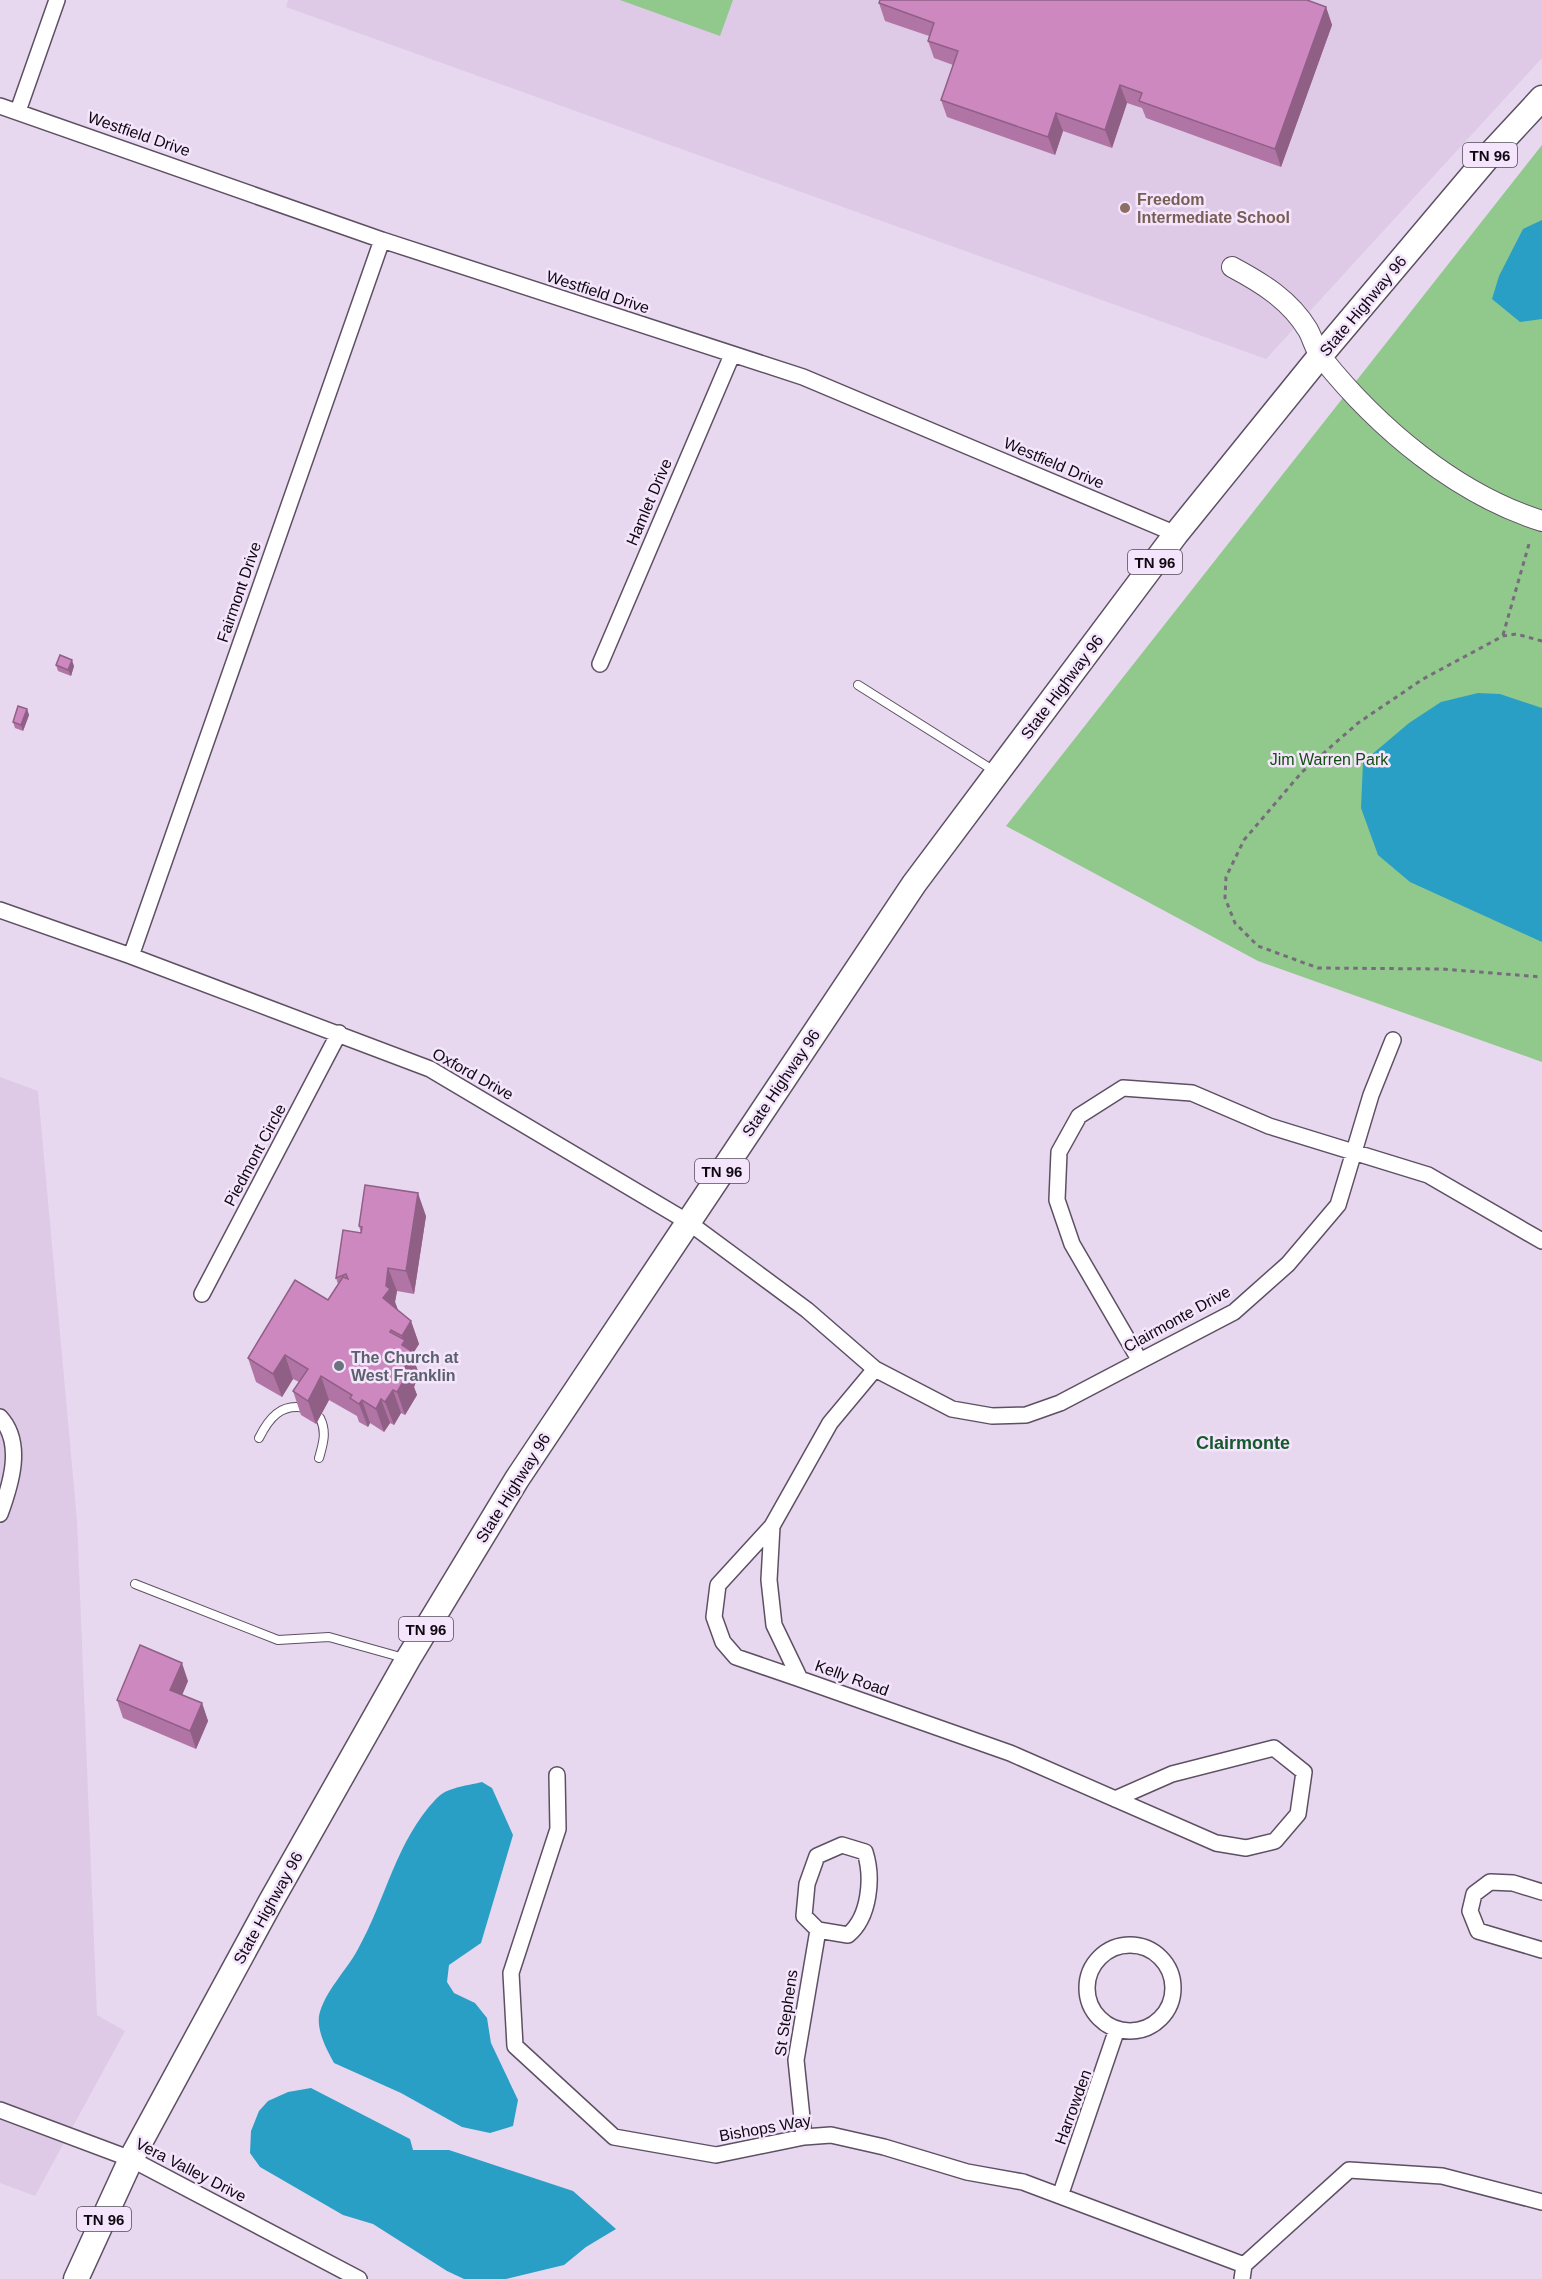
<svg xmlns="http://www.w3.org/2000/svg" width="1542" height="2279" font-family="Helvetica,sans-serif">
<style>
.built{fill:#decae7}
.green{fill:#91c88c}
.water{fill:#2a9fc5}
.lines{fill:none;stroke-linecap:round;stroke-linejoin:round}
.service-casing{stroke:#5d5063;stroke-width:10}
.minor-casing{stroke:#5d5063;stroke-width:18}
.tertiary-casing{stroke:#5d5063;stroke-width:22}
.primary-casing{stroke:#5d5063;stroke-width:27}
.path{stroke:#766c7c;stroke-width:3;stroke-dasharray:4.5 4.5;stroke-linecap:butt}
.service{stroke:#fff;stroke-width:8}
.minor{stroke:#fff;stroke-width:15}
.tertiary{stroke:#fff;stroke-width:20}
.primary{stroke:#fff;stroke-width:24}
.wall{fill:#b175a5}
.shaded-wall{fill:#905f86}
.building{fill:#ce88c0;stroke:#905f86;stroke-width:1.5}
.education-dot{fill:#8d6e63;stroke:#f5e5fc;stroke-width:2}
.worship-dot{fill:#6b7280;stroke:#f5e5fc;stroke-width:2}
.labels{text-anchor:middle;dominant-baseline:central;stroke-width:5;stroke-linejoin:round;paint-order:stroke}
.shield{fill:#f5e5fc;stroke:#534b58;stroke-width:1.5}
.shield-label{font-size:15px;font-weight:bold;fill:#0e0911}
.street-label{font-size:16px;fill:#0e0911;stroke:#f5e5fc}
.education-label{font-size:16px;font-weight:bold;fill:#785e54;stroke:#f5e5fc;text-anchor:start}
.park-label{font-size:16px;fill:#104f0d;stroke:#f5e5fc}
.worship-label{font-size:16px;font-weight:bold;fill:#5b616d;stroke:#f5e5fc;text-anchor:start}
.neighbourhood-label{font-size:18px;font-weight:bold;fill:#155a2d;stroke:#f5e5fc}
</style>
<rect width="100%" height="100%" fill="#e7d8ef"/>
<!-- built -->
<path class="built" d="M288,0H1542V58L1266,359L286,7Z
M0,1077L38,1091L77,1520L97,2015L125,2031L35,2196L0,2183Z"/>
<!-- green -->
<path class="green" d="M620,0H733L720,36Z
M1542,145V1062L1258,961L1006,826Z"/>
<!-- water -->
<path class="water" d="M1542,220V319L1520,322L1492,299L1499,276L1523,229Z
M1478,693L1500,694L1542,708V942L1410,882L1378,855L1361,808L1363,762L1409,723L1441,702Z
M482,1782L492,1788L513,1835L481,1943L449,1965L447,1982L454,1993L475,2003L487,2018L491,2043L518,2100L513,2126L490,2133L462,2127L401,2093L334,2063C327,2050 317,2032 319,2016C324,1992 347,1970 358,1949C386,1899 396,1841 436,1799C447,1787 466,1786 482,1782Z
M311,2088L410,2139L413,2150H449L573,2191L616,2229L586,2247L564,2265L506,2279H464L447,2271L373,2224L343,2215L260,2167L250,2153L251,2131L259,2111L268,2101L288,2092Z"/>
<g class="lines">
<defs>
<path id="service" d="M858,685L996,772
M259,1438C269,1418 281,1403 305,1408
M319,1458C323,1444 327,1432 320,1418
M135,1584L278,1640L329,1637L404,1658"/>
<path id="minor" d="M0,106L382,240L803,377L1176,534
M18,111L57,0
M600,664L732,355
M0,910L131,956L430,1069L688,1222L807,1310L875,1369L952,1409L992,1416L1026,1415L1060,1403L1140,1361L1234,1312L1288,1264L1338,1205L1371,1095L1393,1040
M131,956L382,240
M202,1294L339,1033
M1140,1361L1072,1244L1057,1200L1059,1152L1079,1116L1123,1088L1192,1093L1269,1126L1428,1175L1542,1241
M875,1369L830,1423L772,1526L769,1580L774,1625L800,1679L1010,1753L1216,1843L1246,1848L1275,1841L1298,1814L1304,1772L1274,1748L1172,1774L1115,1799
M0,1417C24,1443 11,1484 0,1514
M772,1526L718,1585L714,1617L723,1642L736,1657L800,1679
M557,1775L558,1829L511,1973L515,2046L614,2137L716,2155L804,2137L831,2135L884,2147L967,2172L1023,2182L1244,2265
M1542,1892L1513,1883L1490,1882L1474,1894L1470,1911L1478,1931L1542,1950
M1087 1988a43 43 0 1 1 86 0a43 43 0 1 1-86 0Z
M0,2110L131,2159L359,2279
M804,2137L796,2060L818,1930L804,1916L807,1884L817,1856L842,1845L865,1852C873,1877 870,1917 848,1935L818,1930
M1060,2196L1117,2029
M1242,2279L1244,2265L1349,2170L1442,2176L1542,2202"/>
<path id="tertiary" d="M1232,267C1262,283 1290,300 1308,330C1313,339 1315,350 1322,358C1378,428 1456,494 1542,521"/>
<path id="primary" d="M76,2279L131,2159L270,1903L408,1659L517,1479L914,884L1176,534L1320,356L1493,151L1542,98"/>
</defs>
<!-- service casing -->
<use href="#service" class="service-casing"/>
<!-- minor casing -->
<use href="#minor" class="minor-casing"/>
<!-- tertiary casing -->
<use href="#tertiary" class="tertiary-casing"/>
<!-- primary casing -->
<use href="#primary" class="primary-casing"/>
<!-- path -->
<path class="path" d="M1503,635L1529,544
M1542,641L1516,634L1503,636L1423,679L1358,723L1302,772L1244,840L1226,877L1225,898L1235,923L1258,946L1318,968L1442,969L1542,977"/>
<!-- service -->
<use href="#service" class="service"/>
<!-- minor -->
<use href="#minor" class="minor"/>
<!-- tertiary -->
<use href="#tertiary" class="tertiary"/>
<!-- primary -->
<use href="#primary" class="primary"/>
</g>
<!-- wall -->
<path class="wall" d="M879,3L1326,7L1332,25L1281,167L1146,118L1142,108L1127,103L1112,148L1063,131L1055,155L947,117L941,100L953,65L934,58L928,41L929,36L885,21Z
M56,665L74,666L71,676L58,671Z
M27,709L29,715L23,731L15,728L13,722Z
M426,1216L414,1294L397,1291L395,1302L398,1310L411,1321L419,1344L412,1355L419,1374L414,1387L417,1395L405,1415L401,1413L394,1425L390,1423L384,1432L370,1423L368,1427L359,1422L357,1416L329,1400L316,1424L301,1415L293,1391L299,1382L293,1379L282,1397L256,1382L248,1358L328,1300L338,1284L336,1278L361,1233L359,1226Z
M188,1681L182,1695L202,1703L208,1721L196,1749L123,1718L117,1700Z"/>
<!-- shaded-wall -->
<path class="shaded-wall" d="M1326,7L1332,25L1281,167L1275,149Z
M1120,85L1127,103L1112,148L1105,130Z
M1056,113L1063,131L1055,155L1048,137Z
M72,660L74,666L71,676L68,670Z
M27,709L29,715L23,731L21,725Z
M418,1193L426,1216L414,1294L406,1271Z
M388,1268L397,1291L395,1302L399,1313L383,1298Z
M411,1321L419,1344L412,1355L419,1374L414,1387L417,1395L405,1415L397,1392L402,1345L404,1342L402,1336Z
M285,1355L293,1379L282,1397L273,1374Z
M321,1376L329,1400L316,1424L308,1401Z
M393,1390L401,1413L394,1425L385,1402Z
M381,1399L390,1423L384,1432L376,1409Z
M362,1400L370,1423L368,1427L359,1404Z
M182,1663L188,1681L177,1707L170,1690Z
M202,1703L208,1721L196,1749L190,1731Z"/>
<!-- building -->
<path class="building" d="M880,0H1307L1326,7L1275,149L1139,101L1142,93L1120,85L1105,130L1056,113L1048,137L941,100L958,51L928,41L934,23L879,3Z
M60,655L72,660L68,670L56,665Z
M18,706L27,709L21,725L13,722Z
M365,1185L418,1193L406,1271L388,1268L386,1286L390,1289L383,1298L411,1321L402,1336L391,1330L390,1332L405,1340L402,1345L411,1351L404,1369L409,1371L397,1392L393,1390L385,1402L381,1399L376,1409L362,1400L359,1404L350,1398L352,1395L321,1376L308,1401L293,1391L308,1369L285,1355L273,1374L248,1358L295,1280L328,1300L343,1277L348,1279L346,1274L336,1278L343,1230L361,1233L362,1227L359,1226Z
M140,1645L182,1663L170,1690L202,1703L190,1731L117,1700Z"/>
<!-- markers -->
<circle class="education-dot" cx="1125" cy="208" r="6"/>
<circle class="worship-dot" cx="339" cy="1366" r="6"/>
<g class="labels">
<!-- shield labels -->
<g class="shield">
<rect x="1463" y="143" width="54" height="24" rx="4.5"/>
<rect x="1128" y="550" width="54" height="24" rx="4.5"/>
<rect x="695" y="1159" width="54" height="24" rx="4.5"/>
<rect x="399" y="1617" width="54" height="24" rx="4.5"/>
<rect x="77" y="2207" width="54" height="24" rx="4.5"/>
</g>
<g class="shield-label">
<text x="1490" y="155">TN 96</text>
<text x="1155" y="562">TN 96</text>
<text x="722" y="1171">TN 96</text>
<text x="426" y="1629">TN 96</text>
<text x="104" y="2219">TN 96</text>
</g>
<!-- street labels -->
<g class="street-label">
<text transform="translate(139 134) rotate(19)">Westfield Drive</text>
<text transform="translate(598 292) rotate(18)">Westfield Drive</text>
<text transform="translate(1363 306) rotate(-50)">State Highway 96</text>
<text transform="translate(1054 463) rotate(23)">Westfield Drive</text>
<text transform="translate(649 502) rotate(-67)">Hamlet Drive</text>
<text transform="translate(239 592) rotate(-71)">Fairmont Drive</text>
<text transform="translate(1062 687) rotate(-53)">State Highway 96</text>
<text transform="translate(473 1074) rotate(29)">Oxford Drive</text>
<text transform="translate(781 1083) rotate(-56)">State Highway 96</text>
<text transform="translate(255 1155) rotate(-62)">Piedmont Circle</text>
<text transform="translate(1177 1319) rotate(-29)">Clairmonte Drive</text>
<text transform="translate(513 1488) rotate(-58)">State Highway 96</text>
<text transform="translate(852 1678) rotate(20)">Kelly Road</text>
<text transform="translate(268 1908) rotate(-61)">State Highway 96</text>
<text transform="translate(786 2013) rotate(-82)">St Stephens</text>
<text transform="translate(1073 2107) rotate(-70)">Harrowden</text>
<text transform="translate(765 2128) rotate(-10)">Bishops Way</text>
<text transform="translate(191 2170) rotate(27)">Vera Valley Drive</text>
</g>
<!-- education labels -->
<g class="education-label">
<text x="1137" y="199">Freedom<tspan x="1137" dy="18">Intermediate School</tspan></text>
</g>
<!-- park labels -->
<g class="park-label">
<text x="1329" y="759">Jim Warren Park</text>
</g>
<!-- worship labels -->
<g class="worship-label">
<text x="351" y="1357">The Church at<tspan x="351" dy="18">West Franklin</tspan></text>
</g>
<!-- neighbourhood labels -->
<g class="neighbourhood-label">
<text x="1243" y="1443">Clairmonte</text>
</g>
</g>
</svg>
